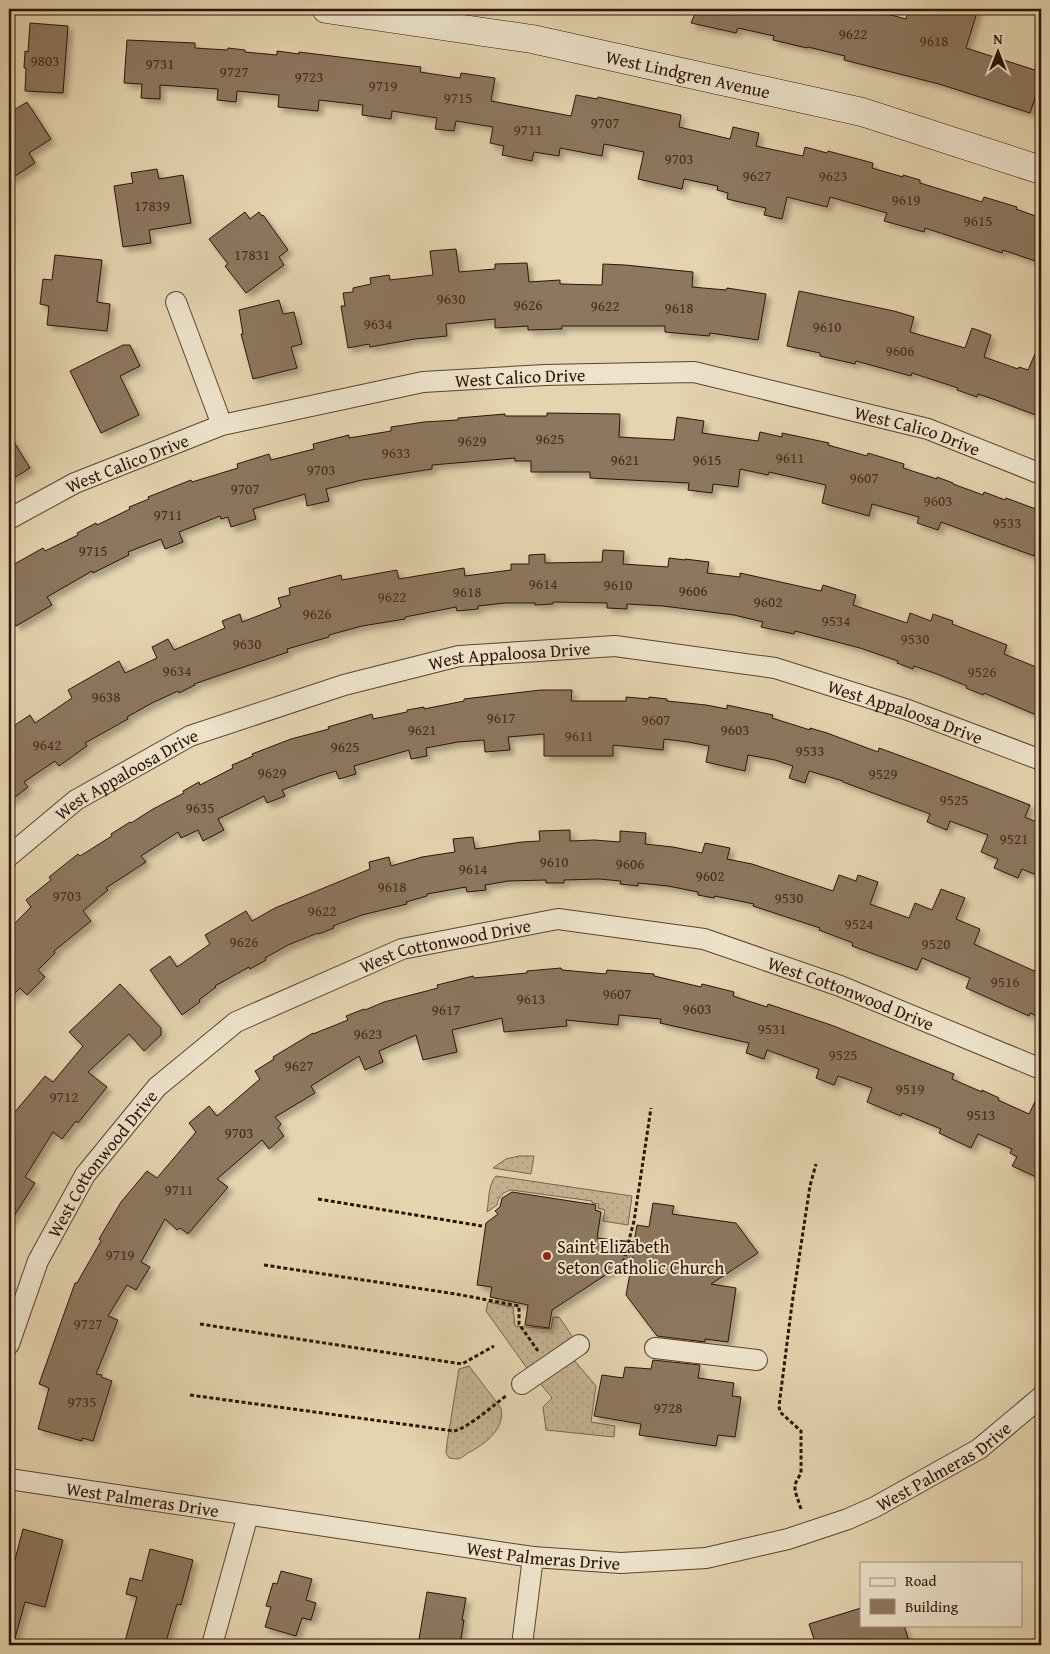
<svg xmlns="http://www.w3.org/2000/svg" width="1050" height="1654" font-family="'Gentium Book Plus',serif">
<style>
.grass{fill:url(#grass-dots);stroke:#7a624c}
.building{fill:#8d775e;stroke:#2e1206;filter:url(#shadow)}
.lines{fill:none;stroke-linecap:round;stroke-linejoin:round}
.street-casing{stroke:#5c4230;stroke-width:22}
.secondary-casing{stroke:#2e1206;stroke-width:29}
.path{stroke:#2e1206;stroke-width:3;stroke-dasharray:4 2.5;stroke-linecap:butt}
.street{stroke:#ede3cb;stroke-width:20}
.secondary{stroke:#ede3cb;stroke-width:28}
.poi-dot{fill:#8f2418;stroke:#ede3cb;stroke-width:2}
.labels{text-anchor:middle;dominant-baseline:central;stroke-width:4;stroke-linejoin:round;paint-order:stroke}
.number-label{font-size:15px;fill:#462b1c}
.street-label{font-size:18px;fill:#2e1206;stroke:#ede3cb}
.poi-label{font-size:18px;fill:#2e1206;stroke:#ede3cb;text-anchor:start}
</style>
<defs>
<pattern id="grass-dots" width="8" height="8" patternUnits="userSpaceOnUse" patternTransform="scale(1.25)"><rect width="8" height="8" fill="#c5b392"/><path d="M2 2h.1M6 6h.1" fill="none" stroke="#aa997c" stroke-width="1.8" stroke-linecap="round"/></pattern>
<filter id="shadow"><feDropShadow dx="4.5" dy="4.5" stdDeviation="2.5" flood-color="#0004"/></filter>
</defs>
<rect width="100%" height="100%" fill="#e4d4af"/>
<filter id="stains"><feTurbulence type="fractalNoise" baseFrequency=".004" numOctaves="4"/><feColorMatrix values="0 0 0 0 .2 0 0 0 0 .09 0 0 0 0 .02 0 0 0 .5 -.17"/></filter>
<radialGradient id="worn" r=".72"><stop offset=".6" stop-color="#630" stop-opacity="0"/><stop offset="1" stop-color="#630" stop-opacity=".3"/></radialGradient>
<!-- grass -->
<path class="grass" d="M519,1156H534L531,1174L493,1168L506,1159Z
M496,1176L632,1196L628,1225L603,1221L605,1210L598,1208L599,1204L592,1203V1201L511,1190C503,1192 498,1197 497,1205L487,1212C489,1201 488,1184 496,1176Z
M488,1302L513,1307L515,1326L551,1329L553,1317H559L574,1339L529,1371L486,1311Z
M573,1359L596,1386L591,1422L615,1426L614,1437L546,1430L543,1407L552,1398L540,1383Z
M469,1366L501,1408C505,1430 485,1444 468,1453C465,1455 461,1459 457,1459C457,1459 450,1458 449,1458L446,1453L447,1443L459,1369Z"/>
<!-- building -->
<path class="building" d="M697,9H868L906,19L909,9H978L966,48L1041,72V80L1030,113L939,84L844,60L845,56L808,47L807,48L773,40L774,36L738,28L736,33L691,23Z
M30,23L68,26L63,93L25,91L26,68H24L25,51L28,52Z
M127,40L195,43V48L227,50L228,48L245,50V52L277,55V51L299,54V52L421,67L420,72L460,78L461,73L495,78L491,101L571,116L576,95L597,99L598,97L681,115L679,127L730,139L733,127L759,133L756,146L803,156L805,147L827,153L828,151L873,163L872,168L903,177V175L920,180V183L982,202L984,197L1017,207L1016,209L1041,218V263L1003,250L1002,253L925,228L924,232L884,221L887,213L830,197L827,207L787,197L782,219L764,215L766,208L727,199L728,193L717,190L718,186L684,179L682,189L638,179L644,152L604,144L602,156L560,148L559,156L534,152L532,161L502,155L504,146L490,143L493,127L456,121L454,131L435,129L437,118L392,111L391,119L362,115L363,105L319,100L318,111L278,107L279,95L237,91L236,102L217,100L218,89L160,85V99L141,98L142,84L124,83Z
M27,102L51,139L29,153L35,163L9,180V113Z
M157,169L159,179L183,175L191,223L149,230L151,243L123,247L114,186L133,183L131,173Z
M245,212L250,219L259,212L262,216L263,215L288,250L279,257L284,265L246,293L225,266L228,264L209,239Z
M456,249L459,272L495,269V264L527,263L529,282L560,280V284L602,285L603,264L625,265L693,272L692,287L726,290L727,288L766,294L758,340L710,333L709,336L665,332V326H562V329L528,330V326L495,328V319L446,324L447,336L415,339L370,347L369,344L348,348L341,306H345L343,293L353,292V288L371,284L370,278L389,275L390,280L433,275L430,251Z
M55,255L102,260L97,302L110,304L107,331L47,325L49,306L40,304L43,279L52,280Z
M799,291L894,311L914,317L910,332L965,348L972,328L991,335L984,357L1018,369L1019,367L1028,370L1041,340V417L993,399L978,394L977,397L957,390L958,388L912,373L911,376L856,361L855,364L820,356V353L787,346Z
M279,300L283,314L294,312L302,344L291,347L297,368L253,379L241,334H243L239,310Z
M123,345H130L140,366L120,376L139,415L101,433L70,371Z
M547,413L620,414L619,437L674,440L677,417L704,421L702,433L758,441L760,432L782,437V433L829,443L828,445L867,456L868,453L904,464L903,468L937,479V477L953,483V484L983,495L984,492L1005,500L1006,498L1041,511V537L1034,556L941,522L938,530L917,523L919,517L872,504L869,516L822,503L826,485L769,472L768,475L740,469L738,487L713,484L712,493L688,490L689,483L590,478V472H531V461H515V458L432,465V469L362,480L326,489L329,501L307,506L305,494L284,500L253,509L256,519L231,527L228,517L221,519L220,516L179,532L183,542L165,549L161,539L128,552L129,555L93,573L92,571L47,597L52,605L16,626L9,613V567L43,548L45,551L78,535L77,533L96,523L97,525L130,509L129,507L149,499L148,497L191,480L192,482L238,468L237,464L269,454L271,460L314,449L313,444L349,435V438L391,431V427L424,422L458,420V418L505,414V416H547Z
M9,434L30,468L9,481Z
M603,550L624,551L623,564L668,567L669,558L685,560V559L709,562L707,573L740,577V573L821,591L823,585L856,595L853,605L907,623L910,613L931,621L933,614L953,621L952,624L1007,645L1004,654L1041,669V717L984,693L983,695L966,688L967,686L937,674L914,666L913,669L897,663L898,661L860,648L795,631L794,634L761,627L763,622L734,615L663,606L627,604V609L607,608V603L553,602V604L535,605V603H505L478,606V609L457,611L456,607L405,617V619L362,626L329,635V637L287,649L288,652L194,684L195,685L179,693L178,691L152,703L127,717L128,719L85,743L87,746L59,766L55,761L24,782L28,787L9,802V729L30,715L35,723L72,698L68,690L119,661L125,673L157,658L152,647L168,639L174,650L225,628L222,621L240,614L242,622L281,607L278,598L290,595L289,588L341,575L342,580L397,570L399,579L464,568L465,576L511,570V564H529V555L545,554V563L602,562Z
M541,690H572L571,701H626V697L649,699V697L667,699V701L706,705L727,709V705L773,715L772,718L810,730V728L827,733L878,752L879,748L923,764L1030,805L1025,817L1041,824V877L1022,869L1018,878L994,868L998,859L981,852L988,835L950,821L947,830L927,822L930,814L843,782V781L809,771L805,783L789,778L793,766L775,760L748,755L745,771L706,762L709,746L688,742L664,739L663,750L613,745V756H544V734L508,737L510,750L485,752L484,740L458,742L426,748L427,756L411,759L409,750L354,766L356,774L339,779L336,771L319,776L282,790L285,796L267,803L264,796L218,819L224,830L203,841L198,830L181,838L178,832L141,856L146,862L106,888L108,890L83,911L91,921L54,951L55,953L38,970L45,977L27,995L20,988L9,999V929L31,907L26,900L51,880L49,877L78,854L80,856L112,836L111,834L130,822L131,823L153,809L184,793L183,791L199,782L200,785L233,768L232,765L253,756L252,754L291,739L329,729L328,727L372,714L373,719L407,712V710L424,707V709L464,701V699Z
M570,830V841L594,840L620,842V831L646,833L645,844L673,847L702,853L705,843L730,848L727,859L752,864L833,891L839,875L856,881L858,875L878,882L870,904L909,918L915,903L932,910L941,889L965,898L956,919L980,929L974,944L1041,974V1018L1030,1013L1029,1016L966,988L970,978L922,958L917,970L852,946L853,943L819,930L820,928L753,906L754,904L715,896L714,898L698,895V892L668,886L638,883V886L620,884L621,881L599,879L564,880V883H546V880L508,881L485,885L486,890L467,892L466,887L427,894V896L406,902L407,904L362,915L333,926L334,928L319,934L318,933L288,945L265,958L266,960L250,969L249,967L215,986L216,987L199,1000L200,1002L182,1015L150,970L170,956L177,967L210,944L205,935L246,911L252,921L275,908L370,869L369,862L389,857L391,866L422,857L455,852L453,839L473,837L475,849L522,842L540,841L539,831Z
M561,968L562,970L606,974L607,970L654,974V976L701,987L702,984L734,992L733,996L767,1007L768,1004L831,1025L954,1074L952,1079L982,1092V1090L999,1098L998,1100L1029,1114L1041,1089V1165L1036,1177L1012,1166L1017,1157L1010,1153L1012,1149L978,1134L971,1148L939,1133L941,1129L902,1113L901,1116L867,1102L872,1088L838,1076L834,1085L816,1078L819,1069L767,1050L764,1059L746,1053L749,1043L660,1023L661,1019L619,1015L618,1025L566,1020L567,1026L504,1032L502,1018L452,1030L457,1052L423,1060L416,1035L379,1051L383,1062L365,1070L359,1056L311,1086L315,1093L275,1117L281,1124L278,1128L284,1136L269,1149L262,1140L217,1179L228,1187L188,1234L180,1228L177,1230L165,1219L141,1262L150,1267L136,1290L127,1285L108,1316L118,1320L96,1374L102,1375L101,1377L112,1381L93,1441L82,1438V1441L38,1429L49,1388L39,1384L75,1283H77L101,1241L99,1239L121,1202L147,1171L157,1178L196,1132L189,1123L209,1106L217,1116L260,1079L255,1071L274,1059L273,1057L313,1033V1034L348,1020L346,1016L364,1009L365,1010L384,1002L438,988L437,985L473,976L474,978L527,973V971Z
M120,984L161,1028V1035L144,1051L129,1034L88,1072L107,1087L78,1123L76,1121L62,1139L53,1132L25,1177L35,1183L9,1224V1119L45,1076L53,1082L83,1046L69,1032Z
M512,1192L596,1205L595,1210L601,1212L597,1238L634,1242L637,1225L649,1227L653,1203L674,1206L672,1214L736,1223L758,1253L711,1284L736,1288L728,1342L705,1339V1342L657,1336L626,1295L633,1257L552,1310L549,1328L525,1325L528,1305L490,1297L492,1287L477,1285L486,1223L498,1214L495,1211L500,1207L502,1198Z
M653,1360L700,1365L698,1378L734,1383L732,1396L741,1397L735,1437L718,1435L716,1446L639,1435L641,1424L594,1416L602,1375L623,1378L625,1367L651,1369Z
M23,1529L63,1540L45,1607L25,1602L14,1642L9,1641V1570L12,1571Z
M150,1549L193,1560L181,1605L177,1604L165,1645H124L137,1597L126,1594L130,1578L142,1581Z
M281,1571L312,1579L306,1600L316,1603L311,1620L302,1618L296,1636L265,1627L271,1607L266,1606L273,1583L277,1584Z
M427,1592L466,1598L462,1620H464L461,1639H459L458,1645H418Z
M861,1608V1625H904L910,1645H816L809,1624Z"/>
<g class="lines">
<defs>
<g id="street">
<path d="M176,302L222,425"/>
<path id="s1" d="M9,519L75,483L222,425L423,382L545,375L694,372L928,429L1041,474"/>
<path id="s2" d="M9,856L76,800L190,736L344,685L459,656L615,646L775,668L908,710L1041,760"/>
<path id="s3" d="M9,1344L38,1261L85,1175L157,1087L236,1022L402,949L558,919L704,939L840,986L1041,1069"/>
<path d="M655,1348L757,1360"/>
<path d="M522,1384L579,1345"/>
<path id="s4" d="M9,1479L533,1557L621,1563L706,1558L788,1539L848,1519L875,1507L979,1449L1041,1397"/>
<path d="M212,1645L248,1515"/>
<path d="M522,1645L533,1557"/>
</g>
<g id="secondary">
<path id="s5" d="M326,9L532,39L862,112L1041,170"/>
</g>
</defs>
<!-- street casing -->
<use href="#street" class="street-casing"/>
<!-- secondary casing -->
<use href="#secondary" class="secondary-casing"/>
<!-- path -->
<path class="path" d="M318,1199L482,1226
M264,1265L456,1294L519,1306V1324L538,1351
M620,1275L634,1221L651,1108
M200,1324L462,1364L494,1346
M190,1395L454,1431C468,1428 494,1405 507,1395
M801,1509L795,1491V1484L801,1473V1431L780,1412L779,1406L792,1304L810,1186L816,1164"/>
<!-- street -->
<use href="#street" class="street"/>
<!-- secondary -->
<use href="#secondary" class="secondary"/>
</g>
<!-- markers -->
<circle class="poi-dot" cx="547" cy="1256" r="5"/>
<g class="labels">
<!-- number labels -->
<g class="number-label">
<text x="853" y="33">9622</text>
<text x="934" y="40">9618</text>
<text x="45" y="60">9803</text>
<text x="160" y="63">9731</text>
<text x="234" y="71">9727</text>
<text x="309" y="76">9723</text>
<text x="383" y="85">9719</text>
<text x="458" y="97">9715</text>
<text x="605" y="122">9707</text>
<text x="528" y="129">9711</text>
<text x="679" y="158">9703</text>
<text x="757" y="175">9627</text>
<text x="833" y="175">9623</text>
<text x="906" y="199">9619</text>
<text x="152" y="205">17839</text>
<text x="978" y="220">9615</text>
<text x="252" y="254">17831</text>
<text x="451" y="298">9630</text>
<text x="528" y="304">9626</text>
<text x="605" y="305">9622</text>
<text x="679" y="307">9618</text>
<text x="378" y="323">9634</text>
<text x="827" y="326">9610</text>
<text x="900" y="350">9606</text>
<text x="550" y="438">9625</text>
<text x="472" y="440">9629</text>
<text x="396" y="452">9633</text>
<text x="790" y="457">9611</text>
<text x="625" y="459">9621</text>
<text x="707" y="459">9615</text>
<text x="321" y="469">9703</text>
<text x="864" y="477">9607</text>
<text x="245" y="488">9707</text>
<text x="938" y="500">9603</text>
<text x="168" y="514">9711</text>
<text x="1007" y="522">9533</text>
<text x="93" y="550">9715</text>
<text x="543" y="583">9614</text>
<text x="618" y="584">9610</text>
<text x="693" y="590">9606</text>
<text x="467" y="591">9618</text>
<text x="392" y="596">9622</text>
<text x="768" y="601">9602</text>
<text x="317" y="613">9626</text>
<text x="836" y="620">9534</text>
<text x="915" y="638">9530</text>
<text x="247" y="643">9630</text>
<text x="177" y="670">9634</text>
<text x="982" y="671">9526</text>
<text x="106" y="696">9638</text>
<text x="501" y="717">9617</text>
<text x="656" y="719">9607</text>
<text x="422" y="729">9621</text>
<text x="735" y="729">9603</text>
<text x="579" y="735">9611</text>
<text x="47" y="744">9642</text>
<text x="345" y="746">9625</text>
<text x="810" y="750">9533</text>
<text x="272" y="772">9629</text>
<text x="883" y="773">9529</text>
<text x="954" y="799">9525</text>
<text x="200" y="807">9635</text>
<text x="1014" y="838">9521</text>
<text x="554" y="861">9610</text>
<text x="630" y="863">9606</text>
<text x="473" y="868">9614</text>
<text x="710" y="875">9602</text>
<text x="392" y="886">9618</text>
<text x="67" y="895">9703</text>
<text x="789" y="897">9530</text>
<text x="322" y="910">9622</text>
<text x="859" y="923">9524</text>
<text x="244" y="941">9626</text>
<text x="936" y="943">9520</text>
<text x="1005" y="981">9516</text>
<text x="617" y="993">9607</text>
<text x="531" y="998">9613</text>
<text x="697" y="1008">9603</text>
<text x="446" y="1009">9617</text>
<text x="772" y="1028">9531</text>
<text x="368" y="1033">9623</text>
<text x="843" y="1054">9525</text>
<text x="299" y="1065">9627</text>
<text x="910" y="1088">9519</text>
<text x="64" y="1096">9712</text>
<text x="981" y="1114">9513</text>
<text x="239" y="1132">9703</text>
<text x="179" y="1189">9711</text>
<text x="120" y="1254">9719</text>
<text x="88" y="1323">9727</text>
<text x="82" y="1401">9735</text>
<text x="668" y="1407">9728</text>
</g>
<!-- street labels -->
<g class="street-label">
<text stroke="none"><textPath href="#s5" startOffset="368">West Lindgren Avenue</textPath></text>
<text stroke="none"><textPath href="#s1" startOffset="536">West Calico Drive</textPath></text>
<text stroke="none"><textPath href="#s1" startOffset="941">West Calico Drive</textPath></text>
<text stroke="none"><textPath href="#s1" startOffset="131">West Calico Drive</textPath></text>
<text stroke="none"><textPath href="#s2" startOffset="549">West Appaloosa Drive</textPath></text>
<text stroke="none"><textPath href="#s2" startOffset="954">West Appaloosa Drive</textPath></text>
<text stroke="none"><textPath href="#s2" startOffset="144">West Appaloosa Drive</textPath></text>
<text stroke="none"><textPath href="#s3" startOffset="626">West Cottonwood Drive</textPath></text>
<text stroke="none"><textPath href="#s3" startOffset="1046">West Cottonwood Drive</textPath></text>
<text stroke="none"><textPath href="#s3" startOffset="205">West Cottonwood Drive</textPath></text>
<text stroke="none"><textPath href="#s4" startOffset="960">West Palmeras Drive</textPath></text>
<text stroke="none"><textPath href="#s4" startOffset="135">West Palmeras Drive</textPath></text>
<text stroke="none"><textPath href="#s4" startOffset="540">West Palmeras Drive</textPath></text>
</g>
<!-- poi labels -->
<g class="poi-label">
<text x="557" y="1246">Saint Elizabeth<tspan x="557" dy="21">Seton Catholic Church</tspan></text>
</g>
</g>
<!-- margin -->
<rect width="1050" height="1654" fill="none" stroke="#e4d4af" stroke-width="30"/>
<rect x="10" y="10" width="1030" height="1634" fill="none" stroke="#2e1206" stroke-width="2.5"/>
<rect x="15" y="15" width="1020" height="1624" fill="none" stroke="#2e1206"/>
<!-- legend -->
<rect x="860" y="1562" width="162" height="65" fill="#ede3cb" stroke="#a18f7c"/>
<rect x="870" y="1578" width="25" height="8" fill="#ede3cb" stroke="#a18f7c"/>
<text x="905" y="1586" font-size="15" fill="#2e1206">Road</text>
<rect x="870" y="1599" width="25" height="15" fill="#8d775e" stroke="#a18f7c"/>
<text x="905" y="1612" font-size="15" fill="#2e1206">Building</text>
<!-- north arrow -->
<g transform="translate(998 52)" stroke="#ede3cb" stroke-width="4" paint-order="stroke">
<path d="M0-4L9 19L0 12L-9 19Z" fill="#2e1206"/>
<text y="-8" font-size="14" font-weight="bold" text-anchor="middle" fill="#2e1206">N</text>
</g>
<rect width="100%" height="100%" filter="url(#stains)"/>
<rect width="100%" height="100%" fill="url(#worn)"/>
</svg>
